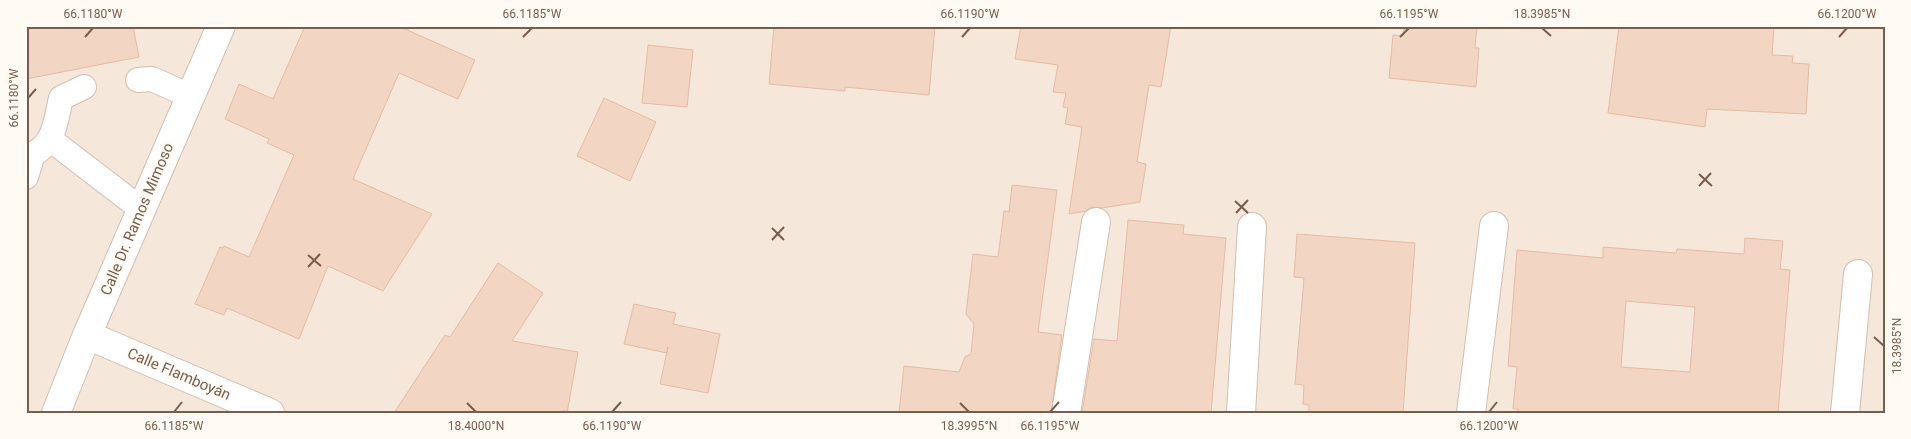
<svg xmlns="http://www.w3.org/2000/svg" width="1911" height="439" font-family="Roboto,sans-serif">
<style>
.residential{fill:#f5e8da}
.building{fill:#f3d5c3;stroke:#e6bba3;fill-rule:evenodd}
.lines{fill:none;stroke-linecap:round;stroke-linejoin:round}
.service-casing{stroke:#d1beb0;stroke-width:26}
.minor-casing{stroke:#d1beb0;stroke-width:30}
.service{stroke:#fff;stroke-width:24}
.minor{stroke:#fff;stroke-width:28}
.ticks{fill:none;stroke:#7a5c4d;stroke-width:2}
.labels{text-anchor:middle;dominant-baseline:central;stroke-width:4.5;stroke-linejoin:round;paint-order:stroke}
.street-label{font-size:15px;fill:#7a5c4d;stroke:#fffaf3}
.neatline{fill:none;stroke:#7a5c4d;stroke-width:2}
.ticks-label{font-size:12px;text-anchor:middle;fill:#7a5c4d}
</style>
<rect width="100%" height="100%" fill="#fdf6ec"/>
<!-- residential -->
<path class="residential" d="M26,26H1885V413H26Z"/>
<!-- building -->
<path class="building" d="M26,26H133L139,57L26,79Z
M305,26H398L475,60L458,99L399,73L353,179L432,214L383,291L328,266L299,339L227,308L224,315L195,304L220,247L223,248L224,246L249,257L294,155L267,143L269,139L225,119L239,84L273,99Z
M774,26H935L929,95L845,87V91L769,84Z
M1021,26H1171L1161,87L1149,85L1137,162L1146,164L1140,202L1102,208L1091,207L1086,211L1069,214L1082,127L1065,124L1068,108L1063,107L1066,93L1053,92L1058,65L1015,59Z
M1404,26H1477L1475,48H1479L1476,87L1389,78L1393,35L1403,36Z
M1619,26H1774L1772,55L1793,56L1792,63L1809,64L1806,114L1707,109L1705,127L1608,113Z
M648,45L693,50L687,107L642,103Z
M604,98L656,122L630,181L577,156Z
M1012,185L1057,190L1038,332L1062,335L1051,413H899L904,366L959,372L965,357L971,354L974,324L966,314L973,254L998,257L1004,211L1009,212Z
M1128,220L1184,225L1183,234L1226,238L1211,413H1082L1094,339L1117,341Z
M1297,234L1415,243L1403,413H1309V405L1303,404L1304,385L1295,384L1304,278L1294,277Z
M1745,238L1783,241L1780,269L1790,270L1778,413H1517L1518,409H1513L1517,367L1508,366L1517,250L1603,258V247L1676,253L1677,249L1744,254ZM1626,301L1695,307L1690,372L1621,367Z
M498,263L543,293L512,341L578,352L567,413H394L445,335L450,337Z
M634,304L676,313L673,324L720,334L708,393L660,384L668,347L667,353L624,344Z"/>
<g class="lines">
<defs>
<path id="service" d="M138,80L152,79L190,96
M51,140L141,209
M26,157C55,147 55,124 61,98L84,87
M26,177L33,154"/>
<path id="minor" d="M87,335L270,413
M56,413L87,335L221,26
M1066,413L1096,222
M1241,413L1252,227
M1471,413L1494,226
M1845,413L1858,274"/>
</defs>
<!-- service casing -->
<use href="#service" class="service-casing"/>
<!-- minor casing -->
<use href="#minor" class="minor-casing"/>
<!-- service -->
<use href="#service" class="service"/>
<!-- minor -->
<use href="#minor" class="minor"/>
</g>
<!-- ticks -->
<path class="ticks" d="M1542,28L1551,36M85,37L93,28M523,37L532,28M962,37L970,28M1400,37L1409,28M1839,37L1847,28M28,98L36,89M1699,174L1712,186M1699,186L1711,173M1235,201L1248,213M1236,213L1248,200M772,228L784,240M772,240L784,227M308,255L321,266M308,267L320,254M1874,337L1884,346M467,403L476,412M960,403L969,412M174,412L182,402M612,412L621,402M1050,412L1059,402M1489,412L1497,402"/>
<g class="labels">
<!-- street labels -->
<g class="street-label">
<text transform="translate(137 219) rotate(-67)">Calle Dr. Ramos Mimoso</text>
<text transform="translate(179 374) rotate(23)">Calle Flamboyán</text>
</g>
</g>
<!-- border -->
<rect width="1911" height="439" fill="none" stroke="#fffaf3" stroke-width="55"/>
<rect x="28" y="28" width="1856" height="384" class="neatline"/>
<g class="ticks-label">
<text x="93" y="18">66.1180°W</text>
<text x="532" y="18">66.1185°W</text>
<text x="970" y="18">66.1190°W</text>
<text x="1409" y="18">66.1195°W</text>
<text x="1542" y="18">18.3985°N</text>
<text x="1847" y="18">66.1200°W</text>
<text transform="translate(14 98) rotate(-90)" y="4">66.1180°W</text>
<text transform="translate(1897 346) rotate(-90)" y="4">18.3985°N</text>
<text x="174" y="430">66.1185°W</text>
<text x="476" y="430">18.4000°N</text>
<text x="612" y="430">66.1190°W</text>
<text x="969" y="430">18.3995°N</text>
<text x="1050" y="430">66.1195°W</text>
<text x="1489" y="430">66.1200°W</text>
</g>
</svg>
